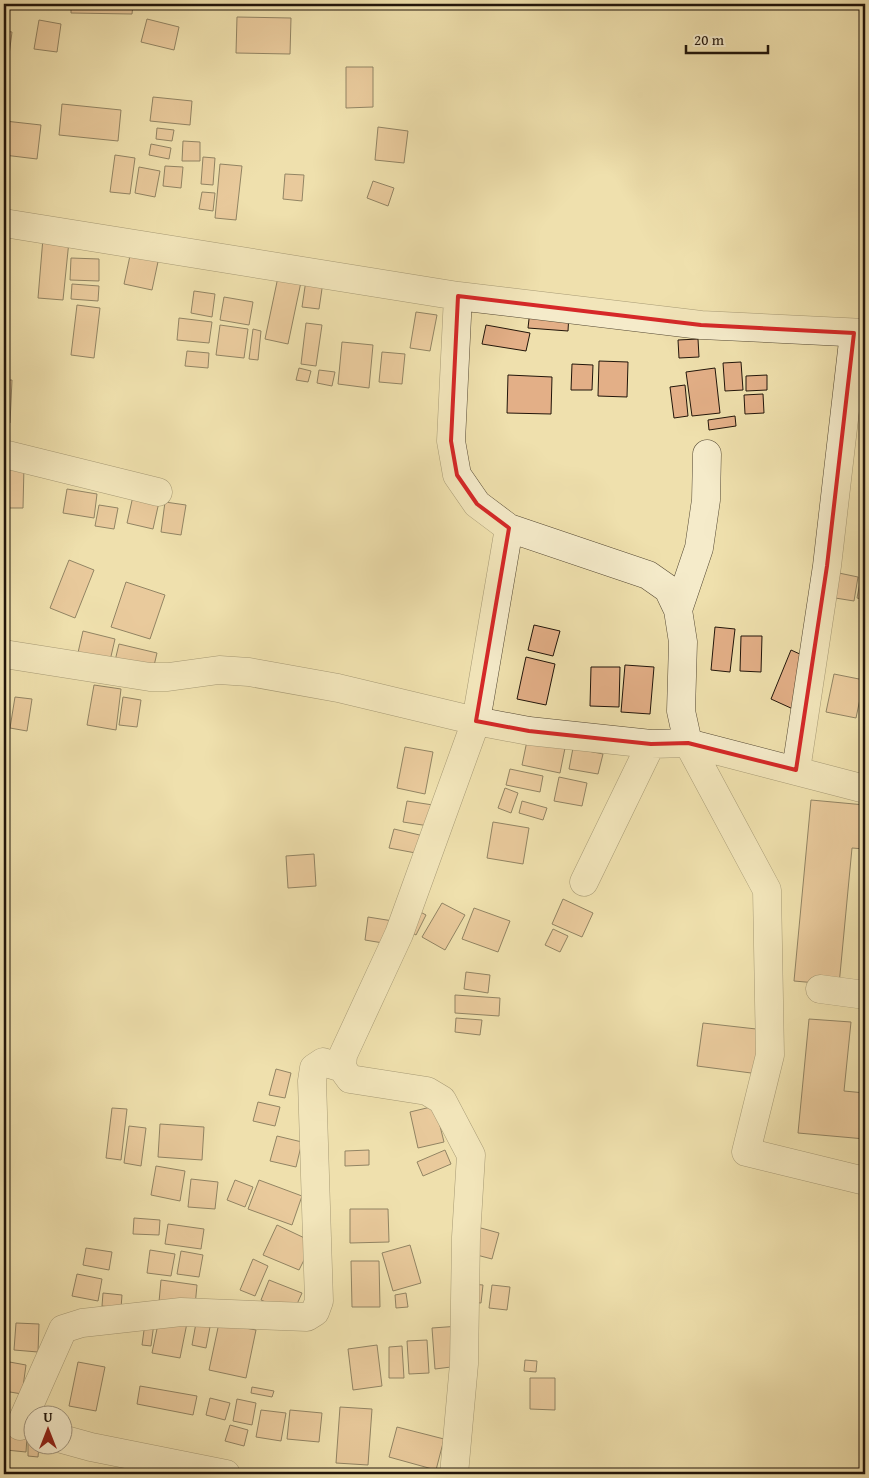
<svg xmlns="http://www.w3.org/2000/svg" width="869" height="1478" font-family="'Gentium Book Plus',serif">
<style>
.building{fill:#e3af87;stroke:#21150a}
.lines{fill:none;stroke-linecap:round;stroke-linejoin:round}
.minor-casing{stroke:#544833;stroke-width:29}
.minor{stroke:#f5ebca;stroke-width:28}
.marked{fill:none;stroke:#d62828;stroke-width:4;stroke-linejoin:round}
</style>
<rect width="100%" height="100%" fill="#efe0ad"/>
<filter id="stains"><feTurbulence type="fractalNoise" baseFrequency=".004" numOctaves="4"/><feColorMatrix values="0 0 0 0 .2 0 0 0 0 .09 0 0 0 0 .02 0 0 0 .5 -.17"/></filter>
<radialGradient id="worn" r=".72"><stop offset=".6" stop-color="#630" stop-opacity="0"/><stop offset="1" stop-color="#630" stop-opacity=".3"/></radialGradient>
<!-- building -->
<path class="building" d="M71,4H133L132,14L71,13Z
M237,17L291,18L290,54L236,53Z
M147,19L179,27L174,50L141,42Z
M39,20L61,24L57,52L34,49Z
M4,31L12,32L9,55L4,54Z
M346,67H373V107L346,108Z
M153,97L192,101L190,125L150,121Z
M62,104L121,110L118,141L59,135Z
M5,121L41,125L37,159L4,155Z
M378,127L408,131L404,163L375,160Z
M157,128L174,130L172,141L156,139Z
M183,141L200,142V161H182Z
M151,144L171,148L169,159L149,155Z
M115,155L135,158L130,194L110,192Z
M203,157L215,158L213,185L201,184Z
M220,164L242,166L236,220L215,218Z
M165,166L183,167L181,188L163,186Z
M139,167L160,171L155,197L135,193Z
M285,174L304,175L302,201L283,199Z
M373,181L394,188L388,206L367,198Z
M202,192L215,193L213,211L199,209Z
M43,238L69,241L63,300L38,298Z
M131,251L159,257L152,290L124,284Z
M71,258L99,259V281L70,280Z
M278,277L301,282L288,344L265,339Z
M306,280L323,282L319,309L302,307Z
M72,284L99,286L98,301L71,299Z
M194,291L215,294L212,317L191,313Z
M224,297L253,302L249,325L220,320Z
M77,305L100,308L94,358L71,355Z
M530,310L569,313L568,331L528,328Z
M416,312L437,315L430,351L410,348Z
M179,318L212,322L209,343L177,340Z
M306,323L322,325L316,366L301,364Z
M220,325L248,329L244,358L216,355Z
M486,325L530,333L526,351L482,344Z
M253,329L261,331L258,360L249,359Z
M698,339L699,357L679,358L678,340Z
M342,342L373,345L369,388L338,384Z
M187,351L209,353L208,368L185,366Z
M382,352L405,354L402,384L379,382Z
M599,361L628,362L627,397L598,396Z
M741,362L743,390L725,391L723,363Z
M572,364L593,365L592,390H571Z
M299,368L311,371L308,382L296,380Z
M715,368L720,413L692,416L686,372Z
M319,370L335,372L332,386L317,383Z
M508,375L552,377L551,414L507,413Z
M767,375V390L746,391V376Z
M4,380H12L10,423H4Z
M685,385L688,416L674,418L670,387Z
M763,394L764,413L745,414L744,395Z
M735,416L736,426L709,430L708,420Z
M4,466H24L23,508H4Z
M67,489L97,494L94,518L63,513Z
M133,496L159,502L153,529L127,523Z
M165,502L186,505L181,535L161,532Z
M99,505L118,508L114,529L95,526Z
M69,560L94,570L75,618L50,608Z
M864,561H865V600L857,598Z
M834,572L858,577L854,601L829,597Z
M126,582L165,595L150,639L111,627Z
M534,625L560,631L553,656L528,650Z
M715,627L735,629L730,672L711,670Z
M83,631L115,639L109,665L77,657Z
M741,636H762L761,672L740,671Z
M119,644L157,653L152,674L114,665Z
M791,650L813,660L793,709L771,699Z
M526,657L555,664L546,705L517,699Z
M625,665L654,667L650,714L621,712Z
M591,667H620L619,707L590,706Z
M834,674L864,680L856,718L826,712Z
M94,685L121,689L116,730L87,725Z
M4,697L9,698L7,727H4Z
M15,697L32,699L27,731L10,728Z
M123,697L141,700L137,727L119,725Z
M528,736L566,743L560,773L522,765Z
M405,747L433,752L425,794L397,788Z
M573,748L603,754L598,774L569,769Z
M510,769L543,776L540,792L506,785Z
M559,777L587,783L582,806L554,801Z
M505,788L518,793L511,813L498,808Z
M811,800L865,805V849L852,848L839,985L794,981Z
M407,801L433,805L429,826L403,822Z
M522,801L547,808L543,820L519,813Z
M493,822L529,828L523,864L487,858Z
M394,829L424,836L421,854L389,848Z
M314,854L316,886L288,888L286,856Z
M563,899L593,913L582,937L552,924Z
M442,903L465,915L445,950L422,937Z
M413,908L426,915L416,935L403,928Z
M474,908L510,921L498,952L462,939Z
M368,917L393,921L389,944L365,940Z
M553,929L568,936L560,952L545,945Z
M466,972L490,975L488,993L464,989Z
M455,995L500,998L499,1016L455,1013Z
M456,1018L482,1020L480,1035L455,1032Z
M809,1019L851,1022L844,1091L865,1093V1139L798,1133Z
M703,1023L765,1030L759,1074L697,1066Z
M276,1069L291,1073L285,1098L269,1095Z
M258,1102L280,1107L275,1126L253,1121Z
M435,1106L444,1142L418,1148L410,1112Z
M112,1108L127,1109L121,1160L106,1158Z
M160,1124L204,1127L202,1160L158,1157Z
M129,1126L146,1128L141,1166L124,1163Z
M277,1136L302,1142L296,1167L270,1161Z
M369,1150V1165L345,1166V1151Z
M445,1150L451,1164L423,1176L417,1162Z
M156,1166L185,1171L180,1201L151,1195Z
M191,1179L218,1182L215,1209L188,1207Z
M235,1180L253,1187L245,1207L227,1200Z
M259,1180L302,1196L292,1225L248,1209Z
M350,1209H388L389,1242L350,1243Z
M134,1218L160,1220L159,1235L133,1234Z
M168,1224L204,1229L201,1249L165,1244Z
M277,1225L313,1242L299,1270L263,1255Z
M481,1228L499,1233L492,1259L473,1254Z
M410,1245L421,1283L393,1291L382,1253Z
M86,1248L112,1252L109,1270L83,1265Z
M150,1250L175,1254L171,1276L147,1273Z
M181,1251L203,1255L199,1277L177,1274Z
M253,1259L268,1266L255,1296L240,1290Z
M351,1261H379L380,1307H352Z
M77,1274L102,1279L98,1301L72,1296Z
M161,1280L197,1285L195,1306L159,1302Z
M269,1280L302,1293L293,1313L261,1300Z
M471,1284L483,1285L481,1303L469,1302Z
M492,1285L510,1287L507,1310L489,1308Z
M103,1293L122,1295L121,1308L102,1306Z
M406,1293L408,1307L396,1308L395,1295Z
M159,1319L187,1323L180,1358L152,1353Z
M16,1323L39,1324L38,1352L14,1350Z
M145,1323H154L151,1346L142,1345Z
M196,1323L210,1327L206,1348L192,1345Z
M219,1323L256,1330L246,1378L209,1370Z
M460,1326L459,1366L435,1369L432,1328Z
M427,1340L429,1373L409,1374L407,1341Z
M377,1345L382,1386L353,1390L348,1349Z
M402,1346L404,1378H389V1347Z
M525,1360L537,1361L536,1372L524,1371Z
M4,1361L26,1365L22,1394L4,1391Z
M78,1362L105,1367L96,1411L69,1406Z
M530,1378H555V1410L530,1409Z
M140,1386L197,1396L193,1415L137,1404Z
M252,1387L274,1391L272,1397L251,1393Z
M210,1398L230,1403L225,1420L206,1415Z
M237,1399L256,1403L252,1425L233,1421Z
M340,1407L372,1409L368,1465L336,1463Z
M261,1410L286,1413L281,1441L256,1437Z
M290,1410L322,1413L319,1442L287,1439Z
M230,1425L248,1430L244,1446L225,1441Z
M397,1427L444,1439L436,1470L389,1457Z
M7,1435L27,1437L26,1452L6,1450Z
M28,1443L39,1446L38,1457L28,1456Z"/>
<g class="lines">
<defs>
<path id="minor" d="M4,223L458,296L701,325L865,333
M458,296L451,441L457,475L477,504L509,528L648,575L668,589L678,610L683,642L681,711L688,743L767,890L770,1055L746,1152L865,1181
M4,454L158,492
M678,610L699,548L706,500L707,454
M4,654L150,677H168L219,670L249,672L338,688L476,721L529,731L651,744L688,743L865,789
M796,770L827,566L854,333
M584,882L651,744
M820,989L865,995
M20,1426L63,1329L82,1323L181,1312L307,1317L315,1312L319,1301L312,1081L314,1068L323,1062L342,1068
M62,1439L91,1447L226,1474
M454,1474L464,1364L466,1237L471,1155L442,1100L427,1091L350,1079L342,1068L343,1055L399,934L476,721L509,528"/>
</defs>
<!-- minor casing -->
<use href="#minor" class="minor-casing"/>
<!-- minor -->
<use href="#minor" class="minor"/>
</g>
<!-- marked area -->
<path d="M0 0H869V1478H0ZM458,296L701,325L854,333L827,566L796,770L688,743L651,744L529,731L476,721L509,528L477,504L457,475L451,441Z" fill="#efe0ad" fill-opacity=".55" fill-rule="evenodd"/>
<path class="marked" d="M458,296L701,325L854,333L827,566L796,770L688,743L651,744L529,731L476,721L509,528L477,504L457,475L451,441Z"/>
<!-- margin -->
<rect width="869" height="1478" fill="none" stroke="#efe0ad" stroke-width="20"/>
<rect x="5" y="5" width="859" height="1468" fill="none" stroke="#21150a" stroke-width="2.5"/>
<rect x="10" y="10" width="849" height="1458" fill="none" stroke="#21150a"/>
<!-- north arrow -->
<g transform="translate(48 1430)"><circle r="24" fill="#f5ebca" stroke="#a0957d"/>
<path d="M0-4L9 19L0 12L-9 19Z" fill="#8f2418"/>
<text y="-8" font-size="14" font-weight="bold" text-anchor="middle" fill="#21150a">U</text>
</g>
<!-- scale -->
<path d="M686 45v8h82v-8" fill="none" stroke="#21150a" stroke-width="2.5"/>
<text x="694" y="45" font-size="15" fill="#21150a" stroke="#f5ebca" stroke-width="4" paint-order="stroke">20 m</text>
<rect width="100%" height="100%" filter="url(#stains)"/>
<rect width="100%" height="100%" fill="url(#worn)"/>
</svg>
